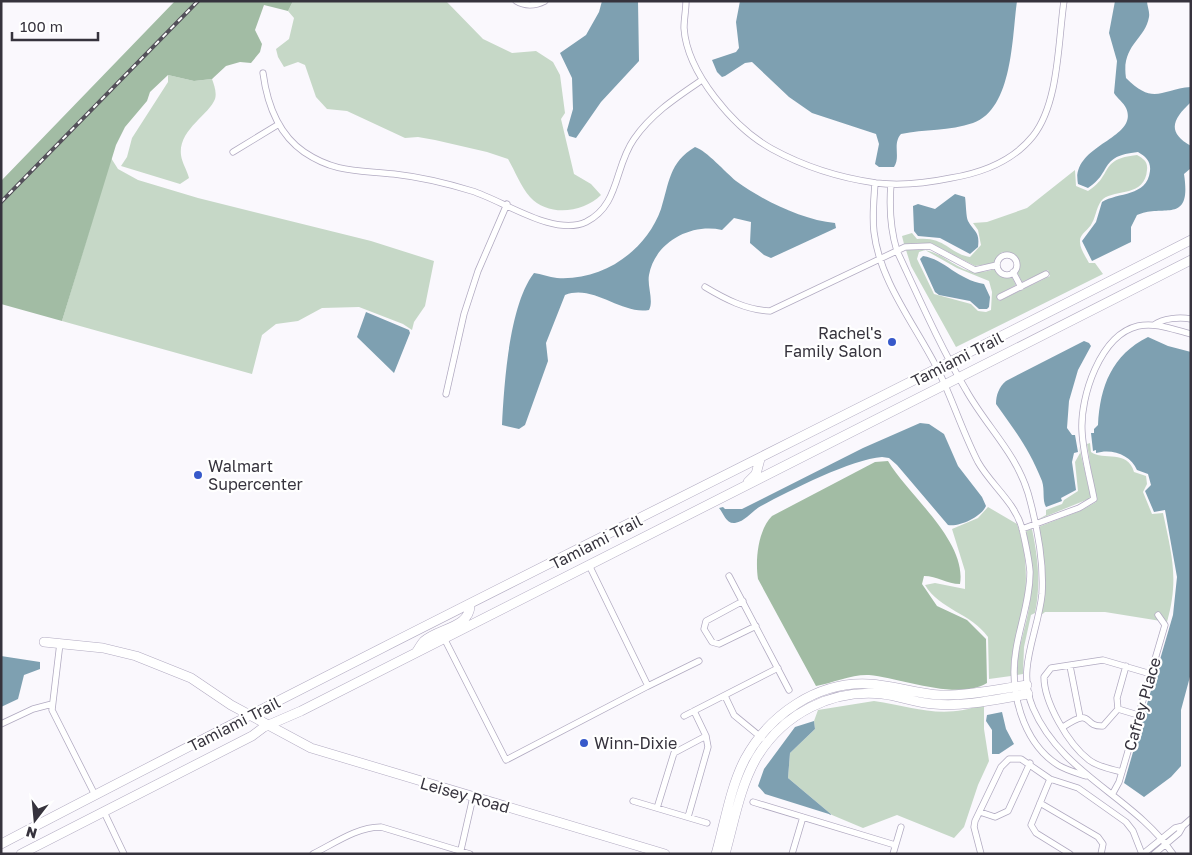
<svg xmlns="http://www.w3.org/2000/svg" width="1192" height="855" font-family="'Golos Text',sans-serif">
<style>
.green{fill:#c6d8c7;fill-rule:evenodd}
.forest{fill:#a2bca4}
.water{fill:#7ea0b1}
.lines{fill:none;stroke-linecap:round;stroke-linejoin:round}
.street-casing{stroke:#b1aac1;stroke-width:7}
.secondary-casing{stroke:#b1aac1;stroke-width:10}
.primary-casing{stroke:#b1aac1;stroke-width:10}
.street{stroke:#fff;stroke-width:5.5}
.secondary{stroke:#fff;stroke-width:9}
.primary{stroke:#fff;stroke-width:9}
.rail-casing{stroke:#535059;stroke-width:4}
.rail{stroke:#fff;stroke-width:2;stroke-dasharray:5.5;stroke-linecap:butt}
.poi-dot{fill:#3759ca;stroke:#fff;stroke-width:2}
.labels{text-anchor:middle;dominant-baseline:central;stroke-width:4.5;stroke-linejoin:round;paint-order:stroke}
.poi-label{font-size:16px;fill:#36333d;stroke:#fff;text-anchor:start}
.street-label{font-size:16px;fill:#36333d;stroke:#fff}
</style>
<rect width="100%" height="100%" fill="#faf8fd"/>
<!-- green -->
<path class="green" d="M293,1H446L483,39L512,53L536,51L553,62L560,75L565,113L561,119L574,174L591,184L601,195C583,213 548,217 530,197C521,187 515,171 508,159L487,152L435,140L418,137L405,138L347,111L327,109L316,97L305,65L298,62L284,67L278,57L276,49L289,39L294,18L288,11Z
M168,75L194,81L212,79C214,85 217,92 215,99C209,115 178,130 181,155C182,163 187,170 189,178L180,184L121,166L127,157L132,138L168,82Z
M1137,155C1144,159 1148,162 1147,170C1145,197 1116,189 1103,199C1097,204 1096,216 1092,223C1089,230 1079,234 1080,242C1080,249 1086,257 1089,263H1095L1103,274L956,347L911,266L906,250C949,243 954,283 995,269L1000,276L1012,277L1016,285L997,295L999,301L1050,276L1048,270L1022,282L1017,272C1021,264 1019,258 1012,253L1002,252L994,263L975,266L931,243L904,244L902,236L912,233L917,239C945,236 950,254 970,257L981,245L978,230L973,223L987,222L1027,208L1075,170L1076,186L1088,191C1114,175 1098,159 1137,155ZM925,250L957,268L989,281L992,292L991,310L986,312L978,311L971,304L934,294L917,259L919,252Z
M111,158L118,169L138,180L198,198L371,241L434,261L425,306L414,322L412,330L403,324L359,307L322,308L298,321L276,324L262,335L252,374L62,321Z
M1090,443L1091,452C1103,461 1128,449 1134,472L1146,476L1147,484L1143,492L1152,514L1163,513C1172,555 1179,580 1167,622L1105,612H1045L1040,616C1047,583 1044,559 1038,527L1080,511L1096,502L1087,444Z
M1079,446L1091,498L1037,520L1046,515V510L1062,504L1064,500L1078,491L1075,462L1080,453Z
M988,507L1017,524C1027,552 1028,582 1023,611C1018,633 1010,653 1011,676L989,679L988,637C971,613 940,610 925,585L935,583L965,589V571L952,529L978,518Z
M1032,529C1038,558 1041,584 1035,613L1031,615L1024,647L1023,674L1017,675C1016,653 1024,634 1028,613C1034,584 1031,560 1026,531Z
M874,701C914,707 943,720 984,704V729L989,761L978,785L964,827L954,838L897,815L863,828L832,815L788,778L790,753L815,729L814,721L818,710Z"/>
<!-- forest -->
<path class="forest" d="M175,1H293L288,11L264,5L255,30L262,44L260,52L251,63L240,62L226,66L212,79L194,81L168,75L150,92L147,101L125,127L116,145L62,321L1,304V181Z
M888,461C909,496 967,541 960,584C947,584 937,576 924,576L922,584L937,606L967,620L986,639L987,683C957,701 902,678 869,675C853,674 832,683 816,686L758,579C755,560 758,530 772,516L875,462Z"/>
<!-- water -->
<path class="water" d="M602,1H638L639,61L601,102L576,138L569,136L567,130L573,109L572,78L560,53L586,35L599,12Z
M740,1H1017C1012,36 1013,109 973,123C950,131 924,129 901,134C892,144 901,157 894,167H879L875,164L879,144L876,134L812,113L789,97L752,62L745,63L725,76L722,77L717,72L712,60L736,52L739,48L736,22Z
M1115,1H1147C1147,6 1150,12 1149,17C1145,40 1121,45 1126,78C1154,106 1161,89 1191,87V102C1173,119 1166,132 1191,146V168L1184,174C1192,226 1163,203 1137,215L1131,227V242L1092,261L1082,241L1096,222L1102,202C1118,192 1147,197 1150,171C1151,161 1146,157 1138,152C1098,156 1113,172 1088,188L1078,184C1070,144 1140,139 1126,108C1124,103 1117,98 1114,93L1117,61L1109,33Z
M695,147C707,151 725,172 736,181C762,200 802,220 835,223L836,228L771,258L764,255L750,243L751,222L734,218L722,230C691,223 655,242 649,275C647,286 654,301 649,310C621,315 594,284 565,295L546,343L548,361L525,425L519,429L502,425C504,385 509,305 534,273C541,274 549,277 557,278C603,281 646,251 661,209C669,184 669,162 695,147Z
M955,194L965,197C966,203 966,217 968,221C974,232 980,231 978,247L970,254L940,238L918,236L914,231L913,206L918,204L935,209Z
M923,256C944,259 958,280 984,284L990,297L989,307L987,309H979L970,301L939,295L935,292L920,259Z
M366,312L409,330L410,333L394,373L357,337Z
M1148,337L1168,346L1191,352V673L1181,710V766L1171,777L1144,797L1124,783L1173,615L1177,577L1165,510L1154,512L1145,491L1151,485L1148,474L1137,470C1131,455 1112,448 1096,453V450L1093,451L1091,433H1094V429L1098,425C1100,386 1112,355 1148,337Z
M1084,341L1089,343L1091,346L1078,370L1069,401L1067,428L1072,435H1075L1078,452L1074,453L1072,462L1076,490L1061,498L1062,501L1046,507C1042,500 1045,490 1042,481C1029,449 1016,432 996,404C996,395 999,387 1006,381Z
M920,423L929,424L944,434L958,466L982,497L986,506C981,517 960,527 948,525L897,465L889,458L882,457C852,459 789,491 761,506C752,511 746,521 735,523C726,524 724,514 719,508L723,507L725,509H742L863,448Z
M1,656L40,662V669L24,675L18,699L1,707Z
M1002,712L1006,729L1014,744L999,754H992V730L986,721L987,715Z
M814,721L815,729L790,753L788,778L832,815L765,794L758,786L764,769L795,727Z"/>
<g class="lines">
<defs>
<path id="street" d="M516,1C526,7 535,6 545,1
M686,1C686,10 684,19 684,28C687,73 734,128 772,149C803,166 841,178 876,183C901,186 927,183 951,178C981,173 1013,161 1033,136C1059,103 1058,42 1064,1
M263,73C267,103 278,134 304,152C335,173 358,170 394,174C420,177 446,183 472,191C504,201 554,237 586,222C620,205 614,167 634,139C652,113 677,97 702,80
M233,152L279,124
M875,183C874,199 872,216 874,232C880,283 917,327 939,372C953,401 963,433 978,462C991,485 1014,501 1022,528C1025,541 1029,558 1030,572C1030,600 1020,624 1016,650C1009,690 1022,742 1058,765C1066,770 1077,773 1086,776
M891,184C889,208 890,228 897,251C919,298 940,346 966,390C986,426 1016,453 1028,493C1037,525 1044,561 1042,594C1038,634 1016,668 1033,708C1061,774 1134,797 1173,854
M997 265a10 10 0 1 1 20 0a10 10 0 1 1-20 0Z
M1013,272L1021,287
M705,287C725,299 746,310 770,311L905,247L930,246L975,270L997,265
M1000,297L1046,274
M1154,325C1163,318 1180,317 1191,319
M446,394L464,314L478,271L507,204
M1022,529L1079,508L1094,499C1090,477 1083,454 1082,431C1080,397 1100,335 1138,326C1156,322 1174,330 1191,334
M729,576L789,690
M743,601L706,621L704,629L712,642L719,644L756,626
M444,638L506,760L648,686L589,565
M60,643L52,710L95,795
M1070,666L1080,717
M648,686L699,661
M725,696L734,715L762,738
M1118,709L1117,698L1126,666
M684,716L778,668
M1,724L33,709L52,704
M1063,727C1095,706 1081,727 1103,726L1118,709L1138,715
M1122,772C1111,769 1098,767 1089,760C1068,744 1044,702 1044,677L1051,668L1103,660L1151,674
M1050,779L1031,825L1036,833L1070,854
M1113,793L1119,782L1165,625L1158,615
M633,801L707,823
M753,802L895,845
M1040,803L1098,837L1103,844L1101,854
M657,808L674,753L706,736
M104,812L124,854
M980,812L995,817L1008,811L1030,763
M688,817L708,747L706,736L694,711
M1183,826L1191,819
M313,854C335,843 357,827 381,827L470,854
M460,854L473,797
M792,854L803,817
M893,854L901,827
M981,854L974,827L975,821L1001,767L1009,759H1021L1050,779L1078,788L1126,822L1133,831L1142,854
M1143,854L1175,828L1183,826L1179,833L1154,854"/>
<path id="secondary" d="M44,642L103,648L136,656L191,678L231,705L311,748L665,854
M716,854C725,823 730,788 745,759C769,715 817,681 869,684C893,685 916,694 940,695C969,696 998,689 1027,685
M725,854C734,822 740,786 757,757C784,713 832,689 882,694C900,696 916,703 934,704C965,707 998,699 1028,694"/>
<path id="primary" d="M748,482L756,474L760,459
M417,651C419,648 422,643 424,641C438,628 470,628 470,605
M1,844C395,638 794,442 1191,240
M21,854L252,736L264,727L301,711L1191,260"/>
</defs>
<!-- street casing -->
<use href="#street" class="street-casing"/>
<!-- secondary casing -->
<use href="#secondary" class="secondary-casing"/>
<!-- primary casing -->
<use href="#primary" class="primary-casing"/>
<!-- street -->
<use href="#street" class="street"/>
<!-- secondary -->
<use href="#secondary" class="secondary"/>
<!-- primary -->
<use href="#primary" class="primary"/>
<defs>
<path id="rail" d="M1,202L198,1"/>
</defs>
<!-- rail casing -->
<use href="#rail" class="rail-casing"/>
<!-- rail -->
<use href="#rail" class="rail"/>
</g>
<!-- markers -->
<g class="poi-dot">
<circle cx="892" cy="342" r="5"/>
<circle cx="198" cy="475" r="5"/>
<circle cx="584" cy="743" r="5"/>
</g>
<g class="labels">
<!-- poi labels -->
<g class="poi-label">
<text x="882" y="333" text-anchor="end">Rachel's<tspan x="882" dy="18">Family Salon</tspan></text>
<text x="208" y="466">Walmart<tspan x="208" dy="18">Supercenter</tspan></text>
<text x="594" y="743">Winn-Dixie</text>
</g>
<!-- street labels -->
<g class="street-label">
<text transform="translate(957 359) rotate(-27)">Tamiami Trail</text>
<text transform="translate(596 542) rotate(-27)">Tamiami Trail</text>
<text transform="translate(1142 704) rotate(-74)">Cafrey Place</text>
<text transform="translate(234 724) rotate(-27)">Tamiami Trail</text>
<text transform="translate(465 795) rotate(16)">Leisey Road</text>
</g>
</g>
<!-- border -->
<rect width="1192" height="855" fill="none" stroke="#36333d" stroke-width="5"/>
<!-- north arrow -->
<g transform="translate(35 820) rotate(196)" stroke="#ffffff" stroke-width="4" paint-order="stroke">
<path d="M0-4L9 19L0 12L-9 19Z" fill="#36333d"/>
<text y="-8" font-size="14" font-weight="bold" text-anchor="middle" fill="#36333d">N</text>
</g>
<!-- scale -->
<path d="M12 32v8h86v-8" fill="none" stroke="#36333d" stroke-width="2.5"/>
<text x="20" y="32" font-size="15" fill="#36333d" stroke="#ffffff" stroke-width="4" paint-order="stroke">100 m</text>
</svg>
